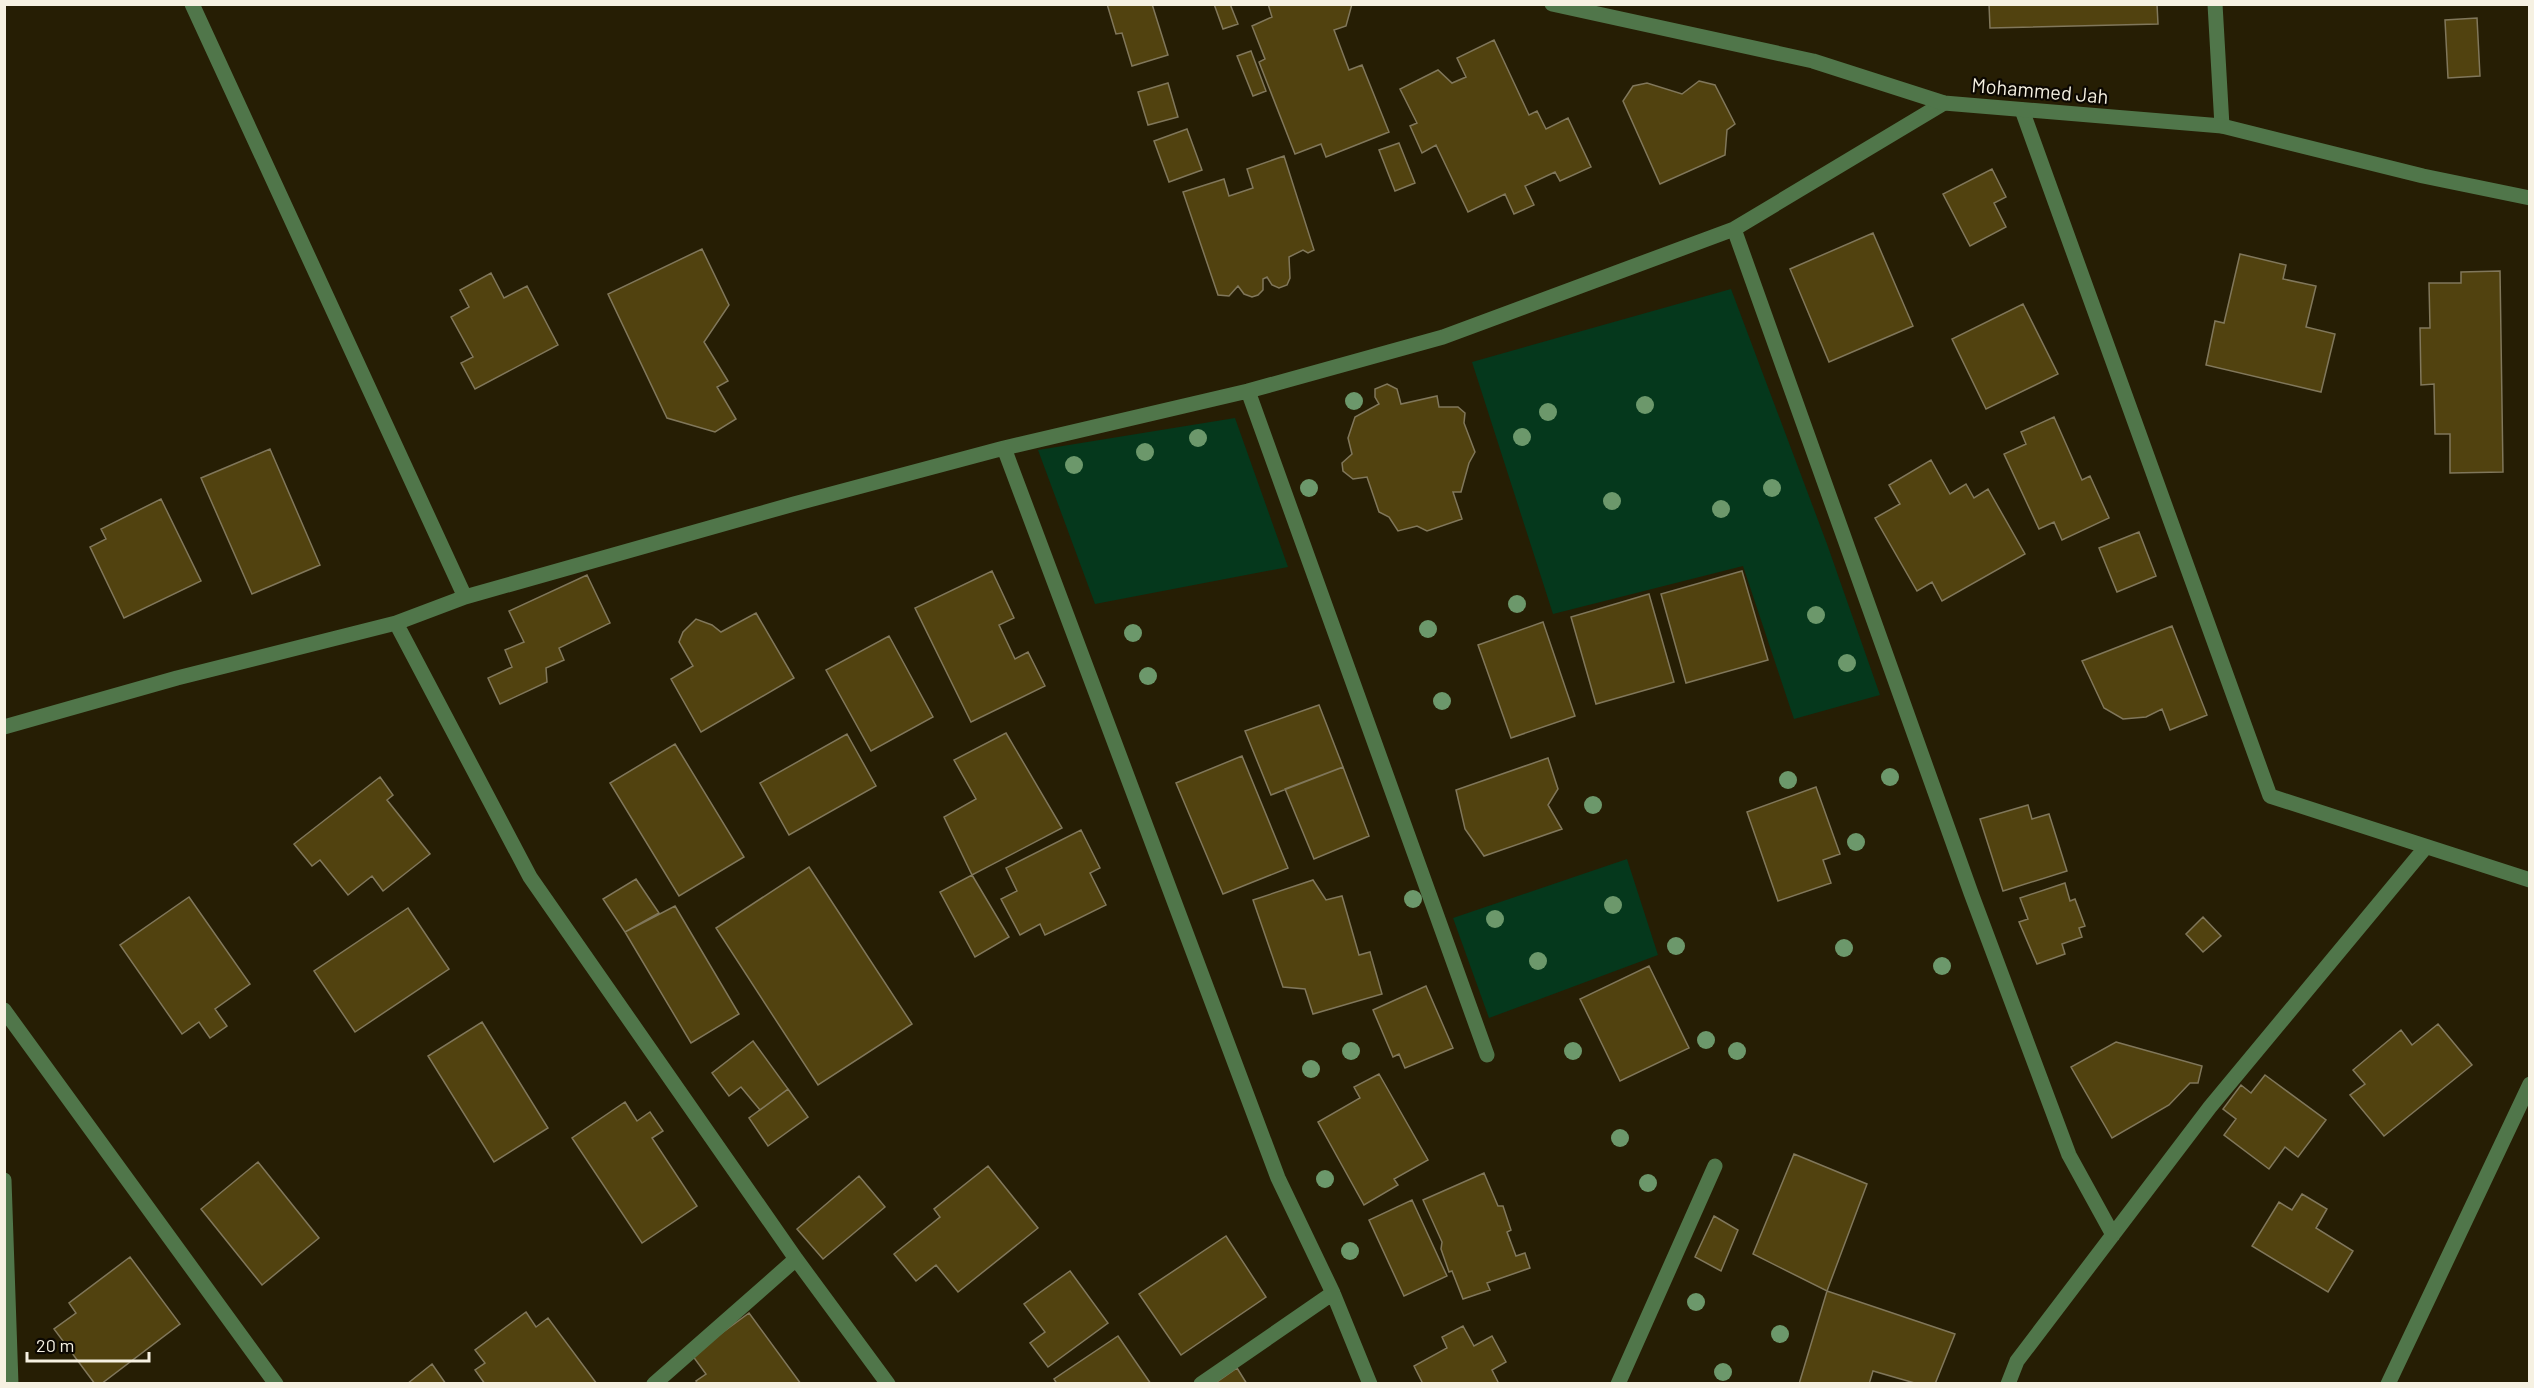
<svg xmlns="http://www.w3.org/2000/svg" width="2534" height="1388" font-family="Barlow,sans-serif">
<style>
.green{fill:#05381c}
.building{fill:#51420f;stroke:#80775b;stroke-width:1.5}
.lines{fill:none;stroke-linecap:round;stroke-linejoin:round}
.minor{stroke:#50764a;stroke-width:15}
.tertiary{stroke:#50764a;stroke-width:15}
.tree{fill:#6c986b}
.labels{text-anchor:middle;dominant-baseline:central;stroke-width:4.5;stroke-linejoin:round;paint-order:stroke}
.street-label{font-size:20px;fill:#f6f1e2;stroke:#0c0802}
</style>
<rect width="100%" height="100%" fill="#261e04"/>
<!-- green -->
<path class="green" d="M1731,289L1827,544L1880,695L1794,719L1743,566L1553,614L1472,362Z
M1235,418L1288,567L1095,604L1038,450Z
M1627,859L1658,955L1489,1018L1453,918Z"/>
<!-- building -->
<path class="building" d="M1107,4H1152L1168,55L1132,66L1122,33L1116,34Z
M1214,4H1230L1238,24L1223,29Z
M1268,4H1352L1346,26L1334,30L1349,70L1362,65L1389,132L1326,157L1321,144L1295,154L1259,62L1265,59L1252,26L1272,17Z
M1989,4H2157L2158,24L1990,28Z
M2477,18L2480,76L2448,78L2445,20Z
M1494,40L1529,115L1537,111L1546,129L1568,118L1591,167L1560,181L1555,172L1525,186L1534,205L1514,214L1505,194L1468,212L1436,145L1422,153L1410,126L1417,123L1400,89L1438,70L1452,83L1466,77L1457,58Z
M1251,51L1266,91L1253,96L1237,56Z
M1699,81L1715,85L1735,124L1727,130L1725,155L1660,184L1623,101L1633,86L1647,83L1682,94Z
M1168,83L1178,117L1148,125L1138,92Z
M1187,129L1202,170L1169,182L1154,141Z
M1399,143L1415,183L1395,191L1379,150Z
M1284,156L1314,250L1308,253L1303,250L1289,257L1290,278L1287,285L1279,288L1272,285L1267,277L1263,279V290L1258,295L1252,297L1244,294L1238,286L1229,296L1218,295L1183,192L1224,179L1229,196L1253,188L1247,169Z
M1992,169L2006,197L1994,203L2006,227L1970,246L1943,194Z
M1873,233L1913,326L1829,362L1790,269Z
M702,249L729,305L704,342L728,381L717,387L736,419L715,432L667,418L608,294Z
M2240,254L2286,265L2283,279L2316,286L2306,327L2335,334L2321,392L2206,365L2215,321L2224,323Z
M2500,271L2503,472L2450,473V434H2435L2434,384L2421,385L2420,328H2430L2429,283H2461V272Z
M491,273L504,298L527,286L558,345L475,389L461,363L473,357L451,317L469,307L460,290Z
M2023,304L2058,374L1986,409L1952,339Z
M1387,384L1397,389L1401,404L1437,396L1439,407H1458L1465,413L1464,423L1475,452L1469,463L1461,492H1453L1462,519L1427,531L1417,526L1398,531L1389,517L1379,512L1367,477L1353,479L1343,471L1342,463L1352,454L1348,438L1355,417L1379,404L1375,397V389Z
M2054,417L2082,480L2090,476L2109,518L2062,540L2054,522L2039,529L2004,454L2026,444L2021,432Z
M270,449L320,565L252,594L201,478Z
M1931,460L1950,494L1966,484L1974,498L1988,489L2025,554L1942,601L1932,582L1917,591L1875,518L1900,504L1889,485Z
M161,499L201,581L124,618L90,547L106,539L101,529Z
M2139,532L2156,576L2117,592L2099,548Z
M992,571L1014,618L999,625L1015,659L1028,652L1045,686L971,722L915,608Z
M1742,571L1768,660L1686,683L1661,594Z
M587,575L610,623L559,648L564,660L546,668L547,682L500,704L488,678L512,667L505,650L524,642L509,611Z
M1649,594L1674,682L1596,704L1571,617Z
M756,613L794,678L701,732L671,679L693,666L679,642L683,632L696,619L712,625L721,632Z
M1543,622L1575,716L1511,738L1478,645Z
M2172,626L2207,715L2170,730L2162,709L2146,717L2123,719L2104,708L2082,661Z
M889,636L933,717L871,751L826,670Z
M1319,705L1343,767L1271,795L1245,731Z
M1006,733L1062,828L972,875L944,817L976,799L954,760Z
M847,734L876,786L789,835L760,783Z
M675,744L744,857L679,896L610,783Z
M1242,756L1288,868L1223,894L1176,783Z
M1548,758L1558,789L1548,805L1562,829L1484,856L1465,829L1456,790Z
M1343,767L1369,836L1314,859L1285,789Z
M380,777L393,795L387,800L430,854L383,891L372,876L348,895L320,860L312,866L294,844Z
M1816,787L1840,854L1823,860L1831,883L1778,901L1747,812Z
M2028,805L2032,819L2049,814L2067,871L2003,891L1980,819Z
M1081,830L1100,868L1090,873L1106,905L1045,935L1040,924L1020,935L1001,899L1017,891L1006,868Z
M809,867L912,1024L818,1085L716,928Z
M972,875L1009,937L975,957L940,892Z
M636,879L659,913L625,932L603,899Z
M1313,880L1326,900L1342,896L1359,955L1370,952L1382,994L1313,1014L1305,989L1283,987L1253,900Z
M2065,883L2070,901L2075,899L2085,926L2079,928L2082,937L2062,944L2065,954L2037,964L2019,922L2028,919L2020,898Z
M189,897L250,984L215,1009L227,1026L210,1038L199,1022L182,1034L120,945Z
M675,906L739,1014L691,1043L625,932Z
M408,908L449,969L355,1032L314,971Z
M2203,917L2221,936L2203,952L2186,934Z
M1649,966L1689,1048L1620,1081L1580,999Z
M1426,986L1453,1048L1405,1068L1399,1054L1393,1057L1373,1010Z
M482,1022L548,1128L494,1162L428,1056Z
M2438,1024L2472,1065L2384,1136L2350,1095L2365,1084L2353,1070L2401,1030L2412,1045Z
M753,1041L788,1089L760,1110L741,1087L729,1096L712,1073Z
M2116,1042L2202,1066L2198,1083H2190L2169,1105L2112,1138L2071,1067Z
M1379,1074L1428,1160L1394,1179L1398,1185L1364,1205L1318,1122L1360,1098L1354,1087Z
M2265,1075L2326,1120L2298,1157L2285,1147L2269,1169L2224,1135L2236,1119L2223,1109L2241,1085L2251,1093Z
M788,1089L808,1117L768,1146L749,1118Z
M625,1102L637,1121L650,1112L663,1131L652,1138L697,1206L642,1243L572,1138Z
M1794,1154L1867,1184L1827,1291L1753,1254Z
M258,1162L319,1238L262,1285L201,1209Z
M988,1166L1038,1228L958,1292L936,1265L916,1281L894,1254L940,1217L934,1209Z
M1484,1173L1498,1206H1503L1511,1230L1507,1232L1516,1256L1525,1253L1530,1268L1487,1283L1490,1290L1463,1299L1452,1271L1449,1272L1441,1249L1442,1242L1423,1200Z
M859,1176L885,1207L823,1259L797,1229Z
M2302,1194L2327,1209L2316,1228L2353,1251L2328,1292L2252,1246L2279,1202L2292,1210Z
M1412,1200L1447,1276L1404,1296L1369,1220Z
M1714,1216L1738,1230L1721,1271L1695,1257Z
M1226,1236L1266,1297L1181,1355L1139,1294Z
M130,1257L180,1324L101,1384H95L54,1329L76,1313L69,1303Z
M1070,1271L1108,1323L1048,1367L1030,1343L1045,1332L1024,1304Z
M1827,1291L1955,1334L1935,1384H1918L1873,1371L1869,1384H1799Z
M526,1312L536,1327L548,1318L597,1384H485L475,1370L485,1363L475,1350Z
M749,1313L801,1384H698L696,1381L706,1374L692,1355Z
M1463,1326L1474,1346L1492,1336L1506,1362L1492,1370L1499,1384H1423L1414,1366L1447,1348L1442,1337Z
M1118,1336L1151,1384H1057L1054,1379Z
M432,1364L446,1384H407Z
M1237,1368L1247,1384H1214Z"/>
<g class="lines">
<!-- minor -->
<path class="minor" d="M192,4L465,597
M2215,4L2222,126
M2022,110L2270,796L2530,880
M1734,229L1971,893L2069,1155L2113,1235
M1248,391L1487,1055
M1004,448L1278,1178L1333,1293L1370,1384
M396,623L530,877L796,1259L888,1384
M4,727L177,678L396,623L465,597L794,504L1004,448L1248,391L1443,337L1734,229L1944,103
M4,1010L276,1384
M4,1180L11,1384
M654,1384L796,1259
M1201,1384L1333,1293
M1618,1384L1715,1166
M2008,1384L2017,1361L2210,1107L2425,848
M2388,1384L2530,1084"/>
<!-- tertiary -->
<path class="tertiary" d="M1552,4L1813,61L1944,103L2222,126L2423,176L2530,198"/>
</g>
<!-- trees -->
<g class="tree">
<circle cx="1354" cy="401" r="9"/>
<circle cx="1645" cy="405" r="9"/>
<circle cx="1548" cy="412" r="9"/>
<circle cx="1522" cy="437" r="9"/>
<circle cx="1198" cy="438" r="9"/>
<circle cx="1145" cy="452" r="9"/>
<circle cx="1074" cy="465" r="9"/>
<circle cx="1309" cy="488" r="9"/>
<circle cx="1772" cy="488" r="9"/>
<circle cx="1612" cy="501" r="9"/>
<circle cx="1721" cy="509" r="9"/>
<circle cx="1517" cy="604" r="9"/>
<circle cx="1816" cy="615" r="9"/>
<circle cx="1428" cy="629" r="9"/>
<circle cx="1133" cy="633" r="9"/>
<circle cx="1847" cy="663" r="9"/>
<circle cx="1148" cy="676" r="9"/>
<circle cx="1442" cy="701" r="9"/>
<circle cx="1890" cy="777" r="9"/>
<circle cx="1788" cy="780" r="9"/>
<circle cx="1593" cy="805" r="9"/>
<circle cx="1856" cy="842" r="9"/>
<circle cx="1413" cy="899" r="9"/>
<circle cx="1613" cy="905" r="9"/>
<circle cx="1495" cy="919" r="9"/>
<circle cx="1676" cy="946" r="9"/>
<circle cx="1844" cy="948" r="9"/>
<circle cx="1538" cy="961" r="9"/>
<circle cx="1942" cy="966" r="9"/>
<circle cx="1706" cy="1040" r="9"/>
<circle cx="1351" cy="1051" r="9"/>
<circle cx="1573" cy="1051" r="9"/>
<circle cx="1737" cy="1051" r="9"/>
<circle cx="1311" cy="1069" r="9"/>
<circle cx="1620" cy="1138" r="9"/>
<circle cx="1325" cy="1179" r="9"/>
<circle cx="1648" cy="1183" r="9"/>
<circle cx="1350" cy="1251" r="9"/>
<circle cx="1696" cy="1302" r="9"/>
<circle cx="1780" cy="1334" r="9"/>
<circle cx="1723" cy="1372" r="9"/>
</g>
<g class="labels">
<!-- street labels -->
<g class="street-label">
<text transform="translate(2040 90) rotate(5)">Mohammed Jah</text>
</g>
</g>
<!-- border -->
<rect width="2534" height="1388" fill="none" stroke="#f6f1e2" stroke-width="12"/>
<!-- scale -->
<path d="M27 1352v9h122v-9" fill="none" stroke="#f6f1e2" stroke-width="3"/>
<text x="36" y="1352" font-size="18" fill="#f6f1e2" stroke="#0c0802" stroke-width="4.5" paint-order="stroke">20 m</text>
</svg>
